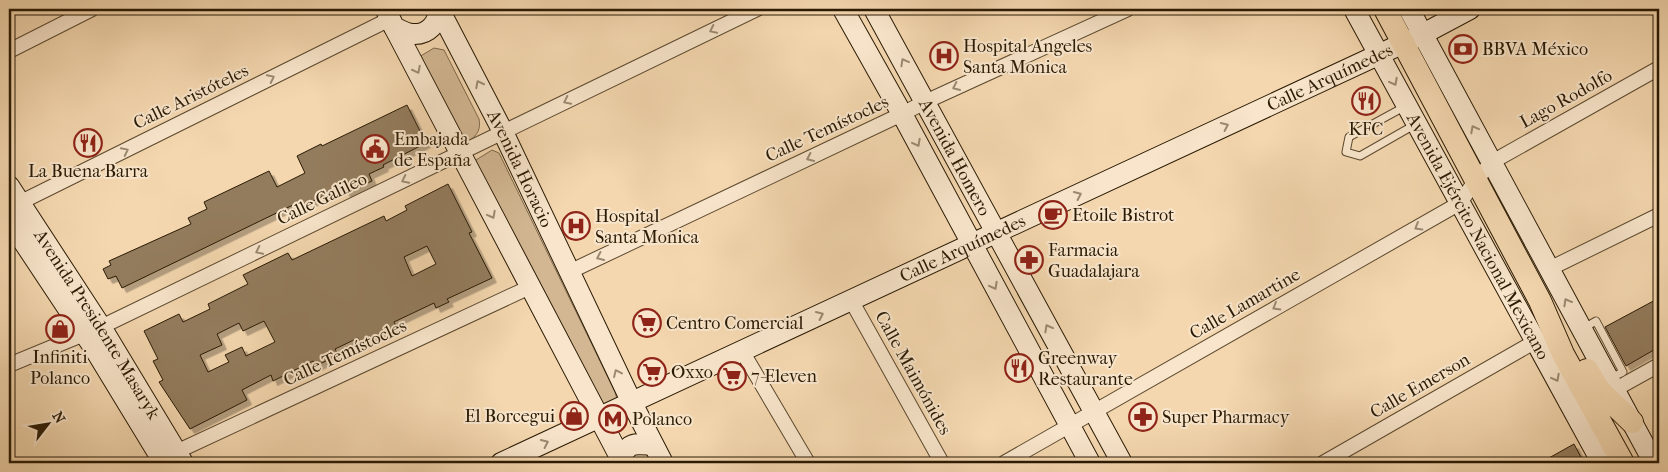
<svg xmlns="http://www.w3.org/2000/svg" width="1668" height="472" font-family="'IM FELL French Canon',serif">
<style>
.green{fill:#d2b792;stroke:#7e684b}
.building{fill:#937c5d;stroke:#2a1a04;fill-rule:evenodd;filter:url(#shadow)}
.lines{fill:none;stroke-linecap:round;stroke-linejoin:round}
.lane-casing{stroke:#5c492f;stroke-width:9}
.street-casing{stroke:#5c492f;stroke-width:16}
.secondary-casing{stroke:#2a1a04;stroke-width:22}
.primary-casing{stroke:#2a1a04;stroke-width:24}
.lane{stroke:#f8e5cb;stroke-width:7}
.street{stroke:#f8e5cb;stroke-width:14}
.secondary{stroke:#f8e5cb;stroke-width:20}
.primary{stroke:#f4d7af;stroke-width:22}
.oneway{stroke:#9b8a71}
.labels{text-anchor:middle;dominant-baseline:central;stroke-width:4;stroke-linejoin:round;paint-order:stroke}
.poi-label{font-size:18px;fill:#2a1a04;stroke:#f8e5cb;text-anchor:start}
.street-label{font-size:18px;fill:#2a1a04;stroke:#f8e5cb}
</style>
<defs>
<filter id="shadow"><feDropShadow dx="4.5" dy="4.5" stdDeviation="0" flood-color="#0004"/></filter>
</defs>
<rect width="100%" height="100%" fill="#f4d7af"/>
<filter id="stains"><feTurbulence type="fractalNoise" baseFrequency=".004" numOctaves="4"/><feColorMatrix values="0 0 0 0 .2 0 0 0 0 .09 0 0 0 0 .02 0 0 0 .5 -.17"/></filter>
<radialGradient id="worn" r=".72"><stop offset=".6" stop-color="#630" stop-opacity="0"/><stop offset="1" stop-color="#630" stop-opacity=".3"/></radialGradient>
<!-- green -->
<path class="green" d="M434,48L444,50L479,119C482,134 472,140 459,146L419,57Z
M492,150L499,153L615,392L617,399L608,412L472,167L476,160Z"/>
<!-- building -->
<path class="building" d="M407,105L426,143L383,165L384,167L369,174L372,181L346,193L343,187L296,209L293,205L122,288L116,276L108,279L103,269L111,265L109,261L191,224L188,218L207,209L204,202L269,171L277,187L305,173L297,156L321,144L322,146Z
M448,184L472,232L469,233L492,278L447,299L449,302L436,308L434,303L394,322L396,326L360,343L358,338L335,349L338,355L316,366L313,361L273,381L271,375L242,390L247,400L190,429L159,382L163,380L153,361L158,359L144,331L179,314L183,322L210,309L208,304L248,284L243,275L288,253L292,260L384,216L386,221L407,210L405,206ZM427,246L436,264L412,276L404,257ZM264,321L275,342L246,356L242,347L225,355L229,362L208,372L200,355L222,345L217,334L239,323L243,331Z
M1659,298V347L1626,366L1605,327Z
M1574,444L1584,463H1540Z"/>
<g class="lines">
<defs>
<path id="lane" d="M1404,107L1349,137L1346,152L1360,156L1416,124
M1584,328L1596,321L1623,372L1611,378"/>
<path id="street" d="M9,51L92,9
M9,208L390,19
M1549,269L1659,215
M569,272L902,114L925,102L1128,9
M851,300L942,463
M742,351L808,463
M9,365L101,327L757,9
M1614,390L1659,365
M176,452L530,287
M1004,463L1460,203L1475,181L1492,162L1659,68
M1323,463L1536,341"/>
<g id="secondary">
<path d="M388,9L387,12L394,27C400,30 406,34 413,34C428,35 439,23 438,9"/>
<path id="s1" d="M439,9L503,132L632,403L663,463"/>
<path d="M843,9L902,114L1090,463"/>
<path id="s2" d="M874,9L1122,463"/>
<path id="s3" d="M1354,9L1602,463"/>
<path d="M1409,9L1654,463"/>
<path d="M394,27L623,463"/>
<path id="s4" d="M9,186L101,327L183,463"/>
<path d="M9,220L94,348L164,463"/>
<path id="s5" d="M501,463L1423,34L1470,9"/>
<path d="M623,463L622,457C628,441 638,444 653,445"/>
</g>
<path id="primary" d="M1385,9L1540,301L1563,354L1623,463
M1587,370L1599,390L1632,422"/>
</defs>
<!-- lane casing -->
<use href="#lane" class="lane-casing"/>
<!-- street casing -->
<use href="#street" class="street-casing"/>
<!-- secondary casing -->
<use href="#secondary" class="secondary-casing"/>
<!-- primary casing -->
<use href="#primary" class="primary-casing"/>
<!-- lane -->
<use href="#lane" class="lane"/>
<!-- street -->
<use href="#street" class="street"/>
<!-- secondary -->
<use href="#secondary" class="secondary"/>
<!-- primary -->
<use href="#primary" class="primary"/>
</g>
<!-- one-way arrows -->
<defs><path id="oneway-chevron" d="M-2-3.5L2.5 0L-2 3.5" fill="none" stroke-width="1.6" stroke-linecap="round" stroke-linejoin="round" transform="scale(1.25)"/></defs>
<g class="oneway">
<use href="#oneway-chevron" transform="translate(713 30) rotate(154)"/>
<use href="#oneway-chevron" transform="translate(904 62) rotate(-119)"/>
<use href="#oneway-chevron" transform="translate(417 70) rotate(63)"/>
<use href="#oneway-chevron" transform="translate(271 78) rotate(-26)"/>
<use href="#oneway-chevron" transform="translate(1394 82) rotate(62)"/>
<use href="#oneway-chevron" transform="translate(479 84) rotate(-117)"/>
<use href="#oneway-chevron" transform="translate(956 87) rotate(155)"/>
<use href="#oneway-chevron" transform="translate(567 101) rotate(154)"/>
<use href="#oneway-chevron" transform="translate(1225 126) rotate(-25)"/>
<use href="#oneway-chevron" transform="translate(1474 129) rotate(-118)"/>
<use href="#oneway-chevron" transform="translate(917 143) rotate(62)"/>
<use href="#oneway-chevron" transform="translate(125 151) rotate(-26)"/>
<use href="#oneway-chevron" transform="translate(810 158) rotate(155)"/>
<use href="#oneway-chevron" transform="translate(405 180) rotate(154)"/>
<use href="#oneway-chevron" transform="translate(1078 195) rotate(-25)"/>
<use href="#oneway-chevron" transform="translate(492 215) rotate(62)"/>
<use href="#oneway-chevron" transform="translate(1418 227) rotate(150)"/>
<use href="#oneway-chevron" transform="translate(259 251) rotate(154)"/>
<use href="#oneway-chevron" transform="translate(600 257) rotate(155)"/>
<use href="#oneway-chevron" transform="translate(994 286) rotate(62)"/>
<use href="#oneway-chevron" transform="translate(1567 302) rotate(-119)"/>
<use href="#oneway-chevron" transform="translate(1276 307) rotate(150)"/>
<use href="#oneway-chevron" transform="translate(820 315) rotate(-25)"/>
<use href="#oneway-chevron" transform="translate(1048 328) rotate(-119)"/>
<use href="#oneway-chevron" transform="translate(617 373) rotate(-115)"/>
<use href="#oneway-chevron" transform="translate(1556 378) rotate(62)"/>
<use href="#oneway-chevron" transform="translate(545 443) rotate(-25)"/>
</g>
<!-- icons -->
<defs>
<symbol id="bank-ring" viewBox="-11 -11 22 22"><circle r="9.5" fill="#f8e5cb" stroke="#8f2418" stroke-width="1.5"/><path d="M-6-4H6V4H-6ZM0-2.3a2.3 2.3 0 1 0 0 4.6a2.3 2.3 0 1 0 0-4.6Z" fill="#8f2418"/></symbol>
<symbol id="hospital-ring" viewBox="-11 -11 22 22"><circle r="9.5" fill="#f8e5cb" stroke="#8f2418" stroke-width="1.5"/><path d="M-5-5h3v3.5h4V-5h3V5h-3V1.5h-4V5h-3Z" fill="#8f2418"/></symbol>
<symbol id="restaurant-ring" viewBox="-11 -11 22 22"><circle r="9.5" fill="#f8e5cb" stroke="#8f2418" stroke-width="1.5"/><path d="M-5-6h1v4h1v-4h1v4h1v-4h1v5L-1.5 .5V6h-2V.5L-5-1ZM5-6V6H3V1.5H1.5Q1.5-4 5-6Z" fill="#8f2418"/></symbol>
<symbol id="civic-ring" viewBox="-11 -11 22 22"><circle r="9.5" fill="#f8e5cb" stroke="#8f2418" stroke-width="1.5"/><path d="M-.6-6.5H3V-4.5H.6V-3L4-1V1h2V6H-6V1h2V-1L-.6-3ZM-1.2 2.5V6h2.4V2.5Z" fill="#8f2418"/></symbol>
<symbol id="cafe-ring" viewBox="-11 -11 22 22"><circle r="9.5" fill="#f8e5cb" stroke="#8f2418" stroke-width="1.5"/><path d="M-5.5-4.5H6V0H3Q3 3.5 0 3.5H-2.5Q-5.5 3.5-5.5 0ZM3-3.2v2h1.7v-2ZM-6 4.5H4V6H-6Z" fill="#8f2418"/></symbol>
<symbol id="pharmacy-ring" viewBox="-11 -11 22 22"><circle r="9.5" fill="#f8e5cb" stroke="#8f2418" stroke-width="1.5"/><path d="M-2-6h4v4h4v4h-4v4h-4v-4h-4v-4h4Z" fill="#8f2418"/></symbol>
<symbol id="supermarket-ring" viewBox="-11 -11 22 22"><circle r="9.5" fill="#f8e5cb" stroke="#8f2418" stroke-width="1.5"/><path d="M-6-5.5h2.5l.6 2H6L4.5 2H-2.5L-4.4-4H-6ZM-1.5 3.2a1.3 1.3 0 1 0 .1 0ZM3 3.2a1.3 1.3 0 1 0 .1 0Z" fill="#8f2418"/></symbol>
<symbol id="shop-ring" viewBox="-11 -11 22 22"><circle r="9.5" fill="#f8e5cb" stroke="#8f2418" stroke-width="1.5"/><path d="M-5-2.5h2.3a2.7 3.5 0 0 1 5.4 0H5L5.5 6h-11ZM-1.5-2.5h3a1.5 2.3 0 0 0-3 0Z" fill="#8f2418"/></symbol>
<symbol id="metro-ring" viewBox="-11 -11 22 22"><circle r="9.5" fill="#f8e5cb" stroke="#8f2418" stroke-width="1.5"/><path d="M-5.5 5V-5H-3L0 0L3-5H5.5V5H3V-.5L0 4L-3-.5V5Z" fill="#8f2418"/></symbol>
</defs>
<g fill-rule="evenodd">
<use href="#bank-ring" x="1447" y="33" width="32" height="32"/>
<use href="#hospital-ring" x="928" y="40" width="32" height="32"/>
<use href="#restaurant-ring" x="1350" y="85" width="32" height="32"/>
<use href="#restaurant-ring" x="72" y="127" width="32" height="32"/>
<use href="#civic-ring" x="359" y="133" width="32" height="32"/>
<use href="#cafe-ring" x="1037" y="199" width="32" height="32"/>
<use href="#hospital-ring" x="560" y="210" width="32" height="32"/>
<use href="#pharmacy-ring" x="1013" y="244" width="32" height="32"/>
<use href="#supermarket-ring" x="631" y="307" width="32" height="32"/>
<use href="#shop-ring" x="44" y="313" width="32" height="32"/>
<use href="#restaurant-ring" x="1003" y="352" width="32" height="32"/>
<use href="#supermarket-ring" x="636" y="356" width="32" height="32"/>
<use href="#supermarket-ring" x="716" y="360" width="32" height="32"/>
<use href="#shop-ring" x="558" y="400" width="32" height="32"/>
<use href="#pharmacy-ring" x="1127" y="401" width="32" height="32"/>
<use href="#metro-ring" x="597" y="403" width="32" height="32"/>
</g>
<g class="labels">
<!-- poi labels -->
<g class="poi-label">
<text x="963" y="46">Hospital Angeles<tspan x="963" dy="21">Santa Monica</tspan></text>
<text x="1482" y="49">BBVA México</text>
<text x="1366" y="129" text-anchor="middle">KFC</text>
<text x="394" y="139">Embajada<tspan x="394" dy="21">de España</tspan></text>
<text x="88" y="171" text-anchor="middle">La Buena Barra</text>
<text x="1072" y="215">Etoile Bistrot</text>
<text x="595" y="216">Hospital<tspan x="595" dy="21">Santa Monica</tspan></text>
<text x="1048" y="250">Farmacia<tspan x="1048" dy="21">Guadalajara</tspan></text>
<text x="666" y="323">Centro Comercial</text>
<text x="60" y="357" text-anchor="middle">Infiniti<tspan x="60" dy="21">Polanco</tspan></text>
<text x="1038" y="358">Greenway<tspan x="1038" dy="21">Restaurante</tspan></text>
<text x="671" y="372">Oxxo</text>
<text x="751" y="376">7-Eleven</text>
<text x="555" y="416" text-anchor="end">El Borcegui</text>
<text x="1162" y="417">Super Pharmacy</text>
<text x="632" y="419">Polanco</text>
</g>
<!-- street labels -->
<g class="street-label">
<text stroke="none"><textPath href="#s5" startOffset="914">Calle Arquímedes</textPath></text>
<text transform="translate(191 97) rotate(-26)">Calle Aristóteles</text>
<text transform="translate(1566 99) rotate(-29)">Lago Rodolfo</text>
<text transform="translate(827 129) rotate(-25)">Calle Temístocles</text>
<text stroke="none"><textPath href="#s2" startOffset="169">Avenida Homero</textPath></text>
<text stroke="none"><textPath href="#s1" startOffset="179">Avenida Horacio</textPath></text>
<text transform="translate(322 199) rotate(-26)">Calle Galileo</text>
<text stroke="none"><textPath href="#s3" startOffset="259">Avenida Ejército Nacional Mexicano</textPath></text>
<text stroke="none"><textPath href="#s5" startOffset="509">Calle Arquímedes</textPath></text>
<text transform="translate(1245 304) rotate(-30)">Calle Lamartine</text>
<text stroke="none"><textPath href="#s4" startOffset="164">Avenida Presidente Masaryk</textPath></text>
<text transform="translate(345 353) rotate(-25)">Calle Temístocles</text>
<text transform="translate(913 373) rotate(61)">Calle Maimónides</text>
<text transform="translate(1420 386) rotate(-30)">Calle Emerson</text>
</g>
</g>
<!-- margin -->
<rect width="1668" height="472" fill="none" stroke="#f4d7af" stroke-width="30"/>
<rect x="10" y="10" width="1648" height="452" fill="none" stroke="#2a1a04" stroke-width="2.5"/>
<rect x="15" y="15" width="1638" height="442" fill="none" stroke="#2a1a04"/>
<!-- north arrow -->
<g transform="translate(48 424) rotate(59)" stroke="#f8e5cb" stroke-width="4" paint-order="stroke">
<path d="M0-4L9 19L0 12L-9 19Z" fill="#2a1a04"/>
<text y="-8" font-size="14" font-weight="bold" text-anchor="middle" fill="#2a1a04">N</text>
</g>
<rect width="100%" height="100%" filter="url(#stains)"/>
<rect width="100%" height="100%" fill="url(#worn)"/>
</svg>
